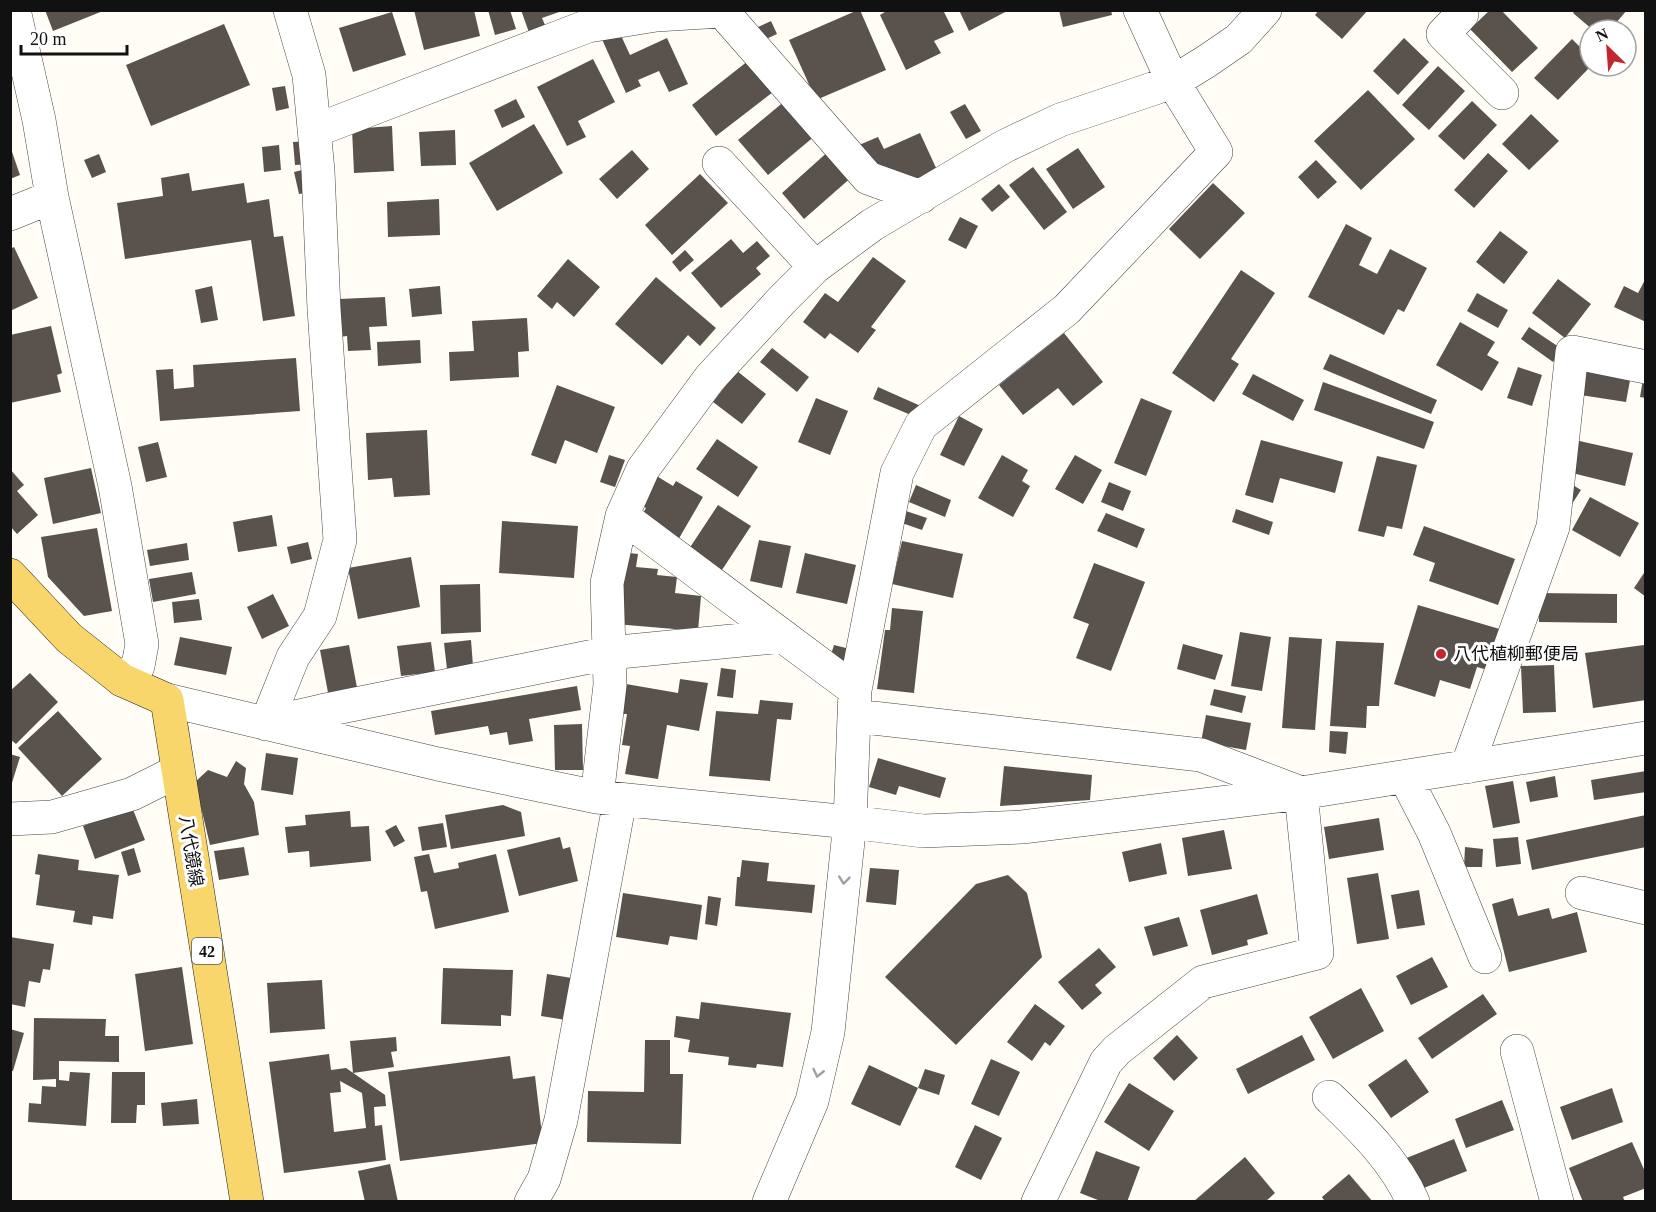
<svg xmlns="http://www.w3.org/2000/svg" width="1656" height="1212" font-family="'Times New Roman','Noto Sans JP',serif">
<style>
.building{fill:#5a524d;fill-rule:evenodd}
.lines{fill:none;stroke-linecap:round;stroke-linejoin:round}
.minor-casing{stroke:#444;stroke-width:34}
.major-casing{stroke:#222;stroke-width:34}
.minor{stroke:#fff;stroke-width:33}
.major{stroke:#f9d66b;stroke-width:33}
.oneway{stroke:#a0a0a0}
.poi-dot{fill:#c4262e;stroke:#fff;stroke-width:2}
.labels{text-anchor:middle;dominant-baseline:central;stroke-width:6;stroke-linejoin:round;paint-order:stroke}
.shield{fill:#fff;stroke:#585858;stroke-width:1.5}
.shield-label{font-size:16px;font-weight:bold;fill:#111}
.poi-label{font-size:18px;fill:#111;stroke:#fff;text-anchor:start}
.street-label{font-size:18px;fill:#111;stroke:#fff}
</style>
<rect width="100%" height="100%" fill="#fffdf5"/>
<!-- building -->
<path class="building" d="M45,10H103V11L53,31Z
M414,10H474L480,36L424,50Z
M488,10H510L516,29L495,35Z
M521,10H562V11L542,18L548,32L531,38Z
M858,10H860L886,70L816,100L789,40Z
M888,10H943L954,32L934,41L941,53L906,70L880,15Z
M959,10H1009L969,31Z
M1059,10H1111L1112,15L1063,27Z
M1319,10H1368L1342,39L1315,15Z
M1490,10H1501L1538,48L1512,72L1470,29Z
M1575,10H1627L1610,30H1593L1573,13Z
M392,12L406,55L353,72L339,28Z
M771,21L777,34L760,42L754,29Z
M224,24L250,85L151,126L126,65Z
M618,29L630,55L667,38L688,84L669,92L659,71L638,80L641,86L626,93L601,37Z
M1404,38L1429,62L1398,95L1373,71Z
M1572,39L1590,57V67L1558,100L1534,78Z
M753,57L777,89L716,136L692,105Z
M593,59L615,102L578,121L586,137L567,146L537,87Z
M1438,66L1465,91L1429,130L1402,105Z
M285,86L289,108L276,111L272,88Z
M1368,90L1415,139L1361,190L1314,141Z
M516,99L525,117L502,128L494,110Z
M786,100L816,135L768,175L738,140Z
M1472,101L1497,125L1464,160L1438,136Z
M965,104L981,131L966,139L950,112Z
M1531,114L1559,141L1529,170L1502,144Z
M534,124L563,173L497,211L469,163Z
M392,126L394,171L354,173L352,129Z
M455,130L456,165L421,166L419,132Z
M920,133L937,170L905,185L887,178L859,145L878,137L884,149Z
M308,141L310,164L295,165L293,142Z
M279,145L281,170L264,172L262,147Z
M10,146L20,175L10,179Z
M1078,148L1105,187L1073,209L1046,169Z
M831,149L854,175L804,219L782,193Z
M632,150L649,169L617,199L599,179Z
M1488,153L1508,171L1474,208L1454,190Z
M99,154L106,172L92,178L84,160Z
M1316,160L1337,182L1318,199L1298,177Z
M1033,167L1067,212L1044,230L1009,185Z
M302,170L307,193L299,194L294,172Z
M189,173L192,191L244,183L247,203L269,199L274,237L283,236L295,316L263,321L251,240L125,259L117,203L163,196L161,178Z
M700,174L728,203L672,255L645,225Z
M1213,183L1245,213L1200,259L1169,229Z
M999,184L1010,197L992,212L981,199Z
M439,199L440,235L388,237L387,202Z
M960,217L978,226L966,249L948,240Z
M1346,224L1372,238L1359,265L1377,274L1390,249L1427,268L1404,312L1398,309L1384,335L1308,297Z
M1500,231L1528,252L1504,284L1476,262Z
M731,239L743,253L757,241L770,256L756,268L761,274L721,308L691,273Z
M14,247L38,298L10,311V249Z
M685,250L694,260L680,272L672,262Z
M873,257L906,281L871,327L876,330L858,353L830,333L825,339L803,322L825,293L838,302Z
M568,259L600,287L574,317L557,302L552,309L537,296Z
M1241,270L1275,293L1231,359L1239,364L1214,402L1172,373Z
M656,277L716,328L700,346L688,335L662,365L615,324Z
M1646,278V322L1614,307L1624,286L1638,293Z
M1558,279L1591,304L1565,338L1532,313Z
M212,286L218,320L201,323L195,290Z
M440,286L442,314L412,317L409,289Z
M1477,293L1508,310L1498,328L1467,311Z
M385,297L387,326L369,327L371,350L348,351L347,336L340,337L339,299Z
M527,318L529,351L518,352L519,377L450,381L449,352L474,351L472,321Z
M1460,322L1495,342L1487,355L1499,362L1482,391L1436,365Z
M51,326L62,373L57,375L61,392L10,403V335Z
M1529,327L1562,349L1553,362L1521,339Z
M1064,333L1103,382L1073,406L1058,388L1023,415L999,385Z
M420,340L421,363L378,366L377,342Z
M772,348L809,377L797,392L760,362Z
M1330,354L1437,400L1431,414L1323,369Z
M296,358L300,411L160,421L156,370L173,369L174,389L194,387L193,365Z
M1518,367L1542,375L1532,406L1507,398Z
M1578,367L1631,375L1626,402L1574,394Z
M737,371L766,394L742,424L713,402Z
M1644,373H1646V398L1640,397Z
M1253,374L1304,400L1293,421L1242,394Z
M1323,382L1434,422L1424,449L1314,410Z
M557,385L615,407L597,453L565,440L556,464L531,455Z
M878,387L923,407L918,418L873,399Z
M816,398L848,411L830,455L798,442Z
M1141,398L1172,411L1146,476L1114,463Z
M959,416L983,429L964,466L940,455Z
M427,430L430,495L394,497L392,478L368,480L366,433Z
M717,439L758,467L738,497L696,469Z
M1261,440L1343,462L1335,493L1280,478L1273,503L1245,495Z
M1575,440L1633,453L1625,486L1568,472Z
M158,442L167,477L146,482L138,447Z
M609,455L625,460L615,487L600,482Z
M1002,455L1028,470L1022,481L1030,486L1013,517L978,498Z
M1075,455L1102,470L1083,504L1055,489Z
M1377,456L1417,465L1402,529L1387,526L1384,537L1358,531Z
M91,468L101,513L53,524L44,478Z
M10,469L24,485L17,491L38,515L17,534L10,526Z
M655,475L673,486L676,481L703,497L674,547L641,517L646,508L639,504Z
M1109,482L1131,491L1123,511L1101,502Z
M1568,482L1581,490L1572,504L1559,496Z
M916,485L951,500L945,517L909,502Z
M1590,497L1639,523L1620,557L1572,530Z
M718,505L751,526L718,576L685,555Z
M1236,509L1273,522L1269,535L1232,522Z
M906,511L927,518L922,530L902,523Z
M1106,513L1145,529L1137,548L1097,531Z
M272,515L277,546L238,552L233,522Z
M502,521L578,526L574,578L499,573Z
M1424,526L1515,559L1498,605L1429,581L1435,563L1413,555Z
M97,528L112,611L84,616L48,577L41,537Z
M759,540L791,546L782,588L750,581Z
M902,541L963,554L953,598L892,584Z
M308,542L312,559L291,564L287,547Z
M187,543L189,560L150,566L147,550Z
M621,552L638,554L636,567L658,569L657,575L677,577L675,593L701,596L698,631L615,624Z
M805,553L856,565L847,604L796,593Z
M411,557L420,607L358,619L348,568Z
M1094,563L1145,582L1111,671L1076,658L1089,624L1073,618Z
M1646,570V597L1634,588Z
M192,572L196,594L153,602L149,579Z
M480,584L481,632L441,634L440,585Z
M1539,593L1617,594V623L1539,622Z
M273,594L289,626L262,639L247,607Z
M199,599L202,620L174,623L172,602Z
M1418,605L1503,630L1491,671L1477,667L1470,689L1440,680L1435,697L1394,684Z
M892,608L923,611L914,693L877,689L885,630H890Z
M1240,632L1271,637L1262,691L1231,686Z
M180,637L232,647L226,675L174,665Z
M1289,637L1322,639L1315,730L1282,728Z
M471,640L473,666L447,669L444,643Z
M1336,641L1384,643L1379,706H1367L1366,728L1330,726Z
M431,642L435,672L401,676L397,646Z
M1183,644L1223,655L1215,680L1177,669Z
M349,645L358,693L329,698L320,650Z
M834,645L850,649L844,672L827,667Z
M1644,645L1646,700L1593,708L1585,653Z
M1554,665L1556,712L1523,713L1521,666Z
M721,668L736,670L733,698L717,696Z
M30,673L58,702L16,744L10,739V691Z
M680,679L708,683L699,731L667,725L658,779L625,774L630,746L622,745L627,714H621L626,684L678,693Z
M577,686L581,710L529,719L533,741L509,745L507,732L490,735L488,726L435,735L431,711Z
M1214,689L1246,696L1242,713L1210,705Z
M760,700L793,703L791,720L777,719L770,781L709,776L716,711L758,714Z
M58,711L102,759L62,796L18,748Z
M1206,715L1251,723L1246,750L1201,742Z
M582,724L583,770H555L554,725Z
M1330,731L1348,732L1346,754L1329,752Z
M266,753L298,758L293,795L261,790Z
M10,754L20,757L11,786H10Z
M878,758L946,778L940,798L899,786L896,795L869,787Z
M236,761L246,768L244,784L254,802L259,835L210,845L195,782L208,770L227,777Z
M1004,766L1092,775L1090,800L1000,806Z
M1646,771V792L1594,800L1591,780Z
M1555,776L1558,797L1530,802L1526,782Z
M1513,781L1520,823L1493,828L1485,786Z
M503,805L521,812L525,836L451,849L445,815Z
M132,807L145,840L95,859L83,826Z
M350,811L351,827L369,826L371,861L310,867L309,851L288,853L285,827L306,825L305,815Z
M1646,815V847L1532,870L1526,840Z
M1379,818L1384,850L1329,859L1324,827Z
M443,823L447,847L422,851L418,827Z
M396,825L405,841L394,847L385,831Z
M1224,830L1232,869L1188,876L1182,838Z
M560,837L563,849L570,847L578,881L519,896L507,850Z
M1518,837L1521,864L1496,867L1493,839Z
M1161,843L1167,874L1129,882L1122,852Z
M244,847L249,875L219,880L214,851Z
M1465,847L1483,849L1482,867H1464Z
M134,848L141,872L128,876L121,852Z
M38,854L79,860L78,870L119,875L113,919L93,916L92,925L73,922L75,911L36,905L40,875L35,874Z
M429,854L434,873L459,868L458,863L496,854L509,912L435,929L427,891L421,892L414,857Z
M742,860L769,863L767,881L815,885L812,913L735,906L737,877H740Z
M870,868L899,870L896,905L866,902Z
M1378,873L1389,939L1357,944L1347,878Z
M1008,875L1027,893L1042,957L956,1045L885,977L976,884Z
M1419,890L1425,925L1397,929L1391,895Z
M623,893L702,905L697,940L670,936L668,945L616,937Z
M1257,894L1268,934L1247,940L1248,945L1212,955L1200,910Z
M708,896L721,898L717,926L705,924Z
M1513,898L1518,916L1549,908L1552,919L1577,912L1587,952L1509,972L1492,904Z
M1179,917L1188,946L1153,956L1144,927Z
M10,937L54,944L50,970L43,969L40,983L29,981L25,1007L10,1004Z
M1099,948L1116,967L1095,985L1102,993L1082,1010L1058,982Z
M1432,957L1448,987L1411,1005L1396,976Z
M182,967L193,1044L145,1051L135,974Z
M443,968L513,970L511,1016L501,1015V1026L441,1024Z
M547,974L572,978L566,1020L541,1016Z
M322,980L325,1029L270,1033L267,983Z
M1361,988L1384,1031L1333,1059L1309,1017Z
M1483,994L1497,1014L1432,1059L1418,1038Z
M701,1002L791,1013L783,1067L757,1064L756,1068L728,1065L729,1057L688,1052L690,1040L674,1037L676,1016L699,1019Z
M1035,1004L1065,1026L1050,1046L1045,1042L1032,1061L1007,1042Z
M34,1018L106,1019L105,1036H119V1062L59,1061V1080L69,1081L70,1072L90,1073L86,1126L28,1122L29,1103L41,1104L42,1086L56,1087V1079L33,1080Z
M10,1029L24,1033L13,1071L10,1070Z
M1177,1035L1198,1058L1174,1081L1153,1058Z
M1302,1035L1315,1060L1248,1094L1236,1069Z
M396,1037L397,1051L391,1052L394,1067L353,1073L350,1041Z
M645,1040H670V1074H683L681,1144L587,1142L588,1091L644,1092Z
M329,1054L331,1070L346,1068L385,1095L386,1106L374,1107L375,1126L382,1125L386,1160L284,1173L269,1062ZM340,1081L362,1093L366,1128L334,1132L330,1093L341,1092Z
M510,1056L513,1079L535,1076L543,1143L400,1161L388,1072Z
M991,1059L1020,1072L999,1116L971,1104Z
M1406,1059L1429,1092L1391,1118L1368,1085Z
M869,1065L918,1088L900,1126L851,1104Z
M925,1069L945,1075L939,1095L918,1088Z
M112,1072H145V1105H137L136,1123H111Z
M1129,1083L1174,1111L1149,1151L1104,1122Z
M1612,1088L1623,1122L1572,1140L1560,1107Z
M197,1099L199,1124L163,1126L161,1103Z
M1502,1100L1514,1130L1466,1148L1455,1119Z
M975,1125L1002,1138L981,1180L955,1167Z
M1454,1139L1467,1171L1416,1191L1404,1159Z
M1632,1142L1646,1174V1188L1623,1197L1625,1202H1583L1569,1168Z
M1096,1151L1140,1167L1127,1202H1103L1080,1193Z
M1245,1157L1275,1193L1265,1202H1193Z
M390,1164L398,1202H365L358,1171Z
M1349,1174L1373,1202H1325L1322,1197Z"/>
<g class="lines">
<defs>
<path id="minor" d="M14,10L39,120L52,197L115,486L142,644L138,666L122,680
M1462,14L1443,34L1502,93
M314,131L588,26L656,15L722,11L868,178L921,197
M719,163L815,267
M10,214L52,197
M622,516L855,690L850,822L828,1032L812,1101L769,1202
M855,690L897,473L921,425L1067,309L1216,152L1173,82L1140,10
M167,700L438,764L597,797L850,822L923,831L1022,827L1301,793L1646,738
M855,716L1201,755L1301,793L1317,953L1203,982L1117,1050L1106,1062L1038,1202
M273,722L321,711L609,653L783,636
M266,724L293,657L320,616L340,540L324,309L318,171L309,75L290,10
M1467,767L1553,527L1572,352L1646,367
M1405,777L1434,833L1485,957
M597,797L610,685L607,583L622,516L643,469L710,378L782,300L815,267L872,225L1005,146L1060,120L1173,82L1207,61L1239,39L1265,10
M10,819L52,817L132,794L178,771
M1582,893L1646,908
M1517,1051L1557,1202
M1329,1097C1361,1128 1395,1160 1413,1202
M531,1202L544,1179L561,1120L620,800"/>
<path id="major" d="M10,575L69,638L122,680L167,700L247,1202"/>
</defs>
<!-- minor casing -->
<use href="#minor" class="minor-casing"/>
<!-- major casing -->
<use href="#major" class="major-casing"/>
<!-- minor -->
<use href="#minor" class="minor"/>
<!-- major -->
<use href="#major" class="major"/>
</g>
<!-- one-way arrows -->
<defs><path id="oneway-chevron" d="M-2-3.5L2.5 0L-2 3.5" fill="none" stroke-width="1.6" stroke-linecap="round" stroke-linejoin="round" transform="scale(1.5)"/></defs>
<g class="oneway">
<use href="#oneway-chevron" transform="translate(844 880) rotate(96)"/>
<use href="#oneway-chevron" transform="translate(818 1073) rotate(103)"/>
</g>
<!-- markers -->
<circle class="poi-dot" cx="1441" cy="654" r="6"/>
<g class="labels">
<!-- shield labels -->
<rect class="shield" x="192" y="938" width="30" height="26" rx="4.5"/>
<g class="shield-label">
<text x="207" y="951">42</text>
</g>
<!-- poi labels -->
<g class="poi-label">
<text x="1453" y="654">八代植柳郵便局</text>
</g>
<!-- street labels -->
<g class="street-label">
<text transform="translate(191 851) rotate(81)">八代鏡線</text>
</g>
</g>
<!-- border -->
<rect width="1656" height="1212" fill="none" stroke="#111111" stroke-width="24"/>
<!-- north arrow -->
<g transform="translate(1608 48) rotate(335)"><circle r="28" fill="#ffffff" stroke="#a0a0a0" stroke-width="1.5"/>
<path d="M0-4.5L10 22L0 15L-10 22Z" fill="#c4262e"/>
<text y="-9" font-size="16" font-weight="bold" text-anchor="middle" fill="#111111">N</text>
</g>
<!-- scale -->
<path d="M21 45v9h106v-9" fill="none" stroke="#111111" stroke-width="3"/>
<text x="30" y="45" font-size="18" fill="#111111" stroke="#ffffff" stroke-width="4.5" paint-order="stroke">20 m</text>
</svg>
